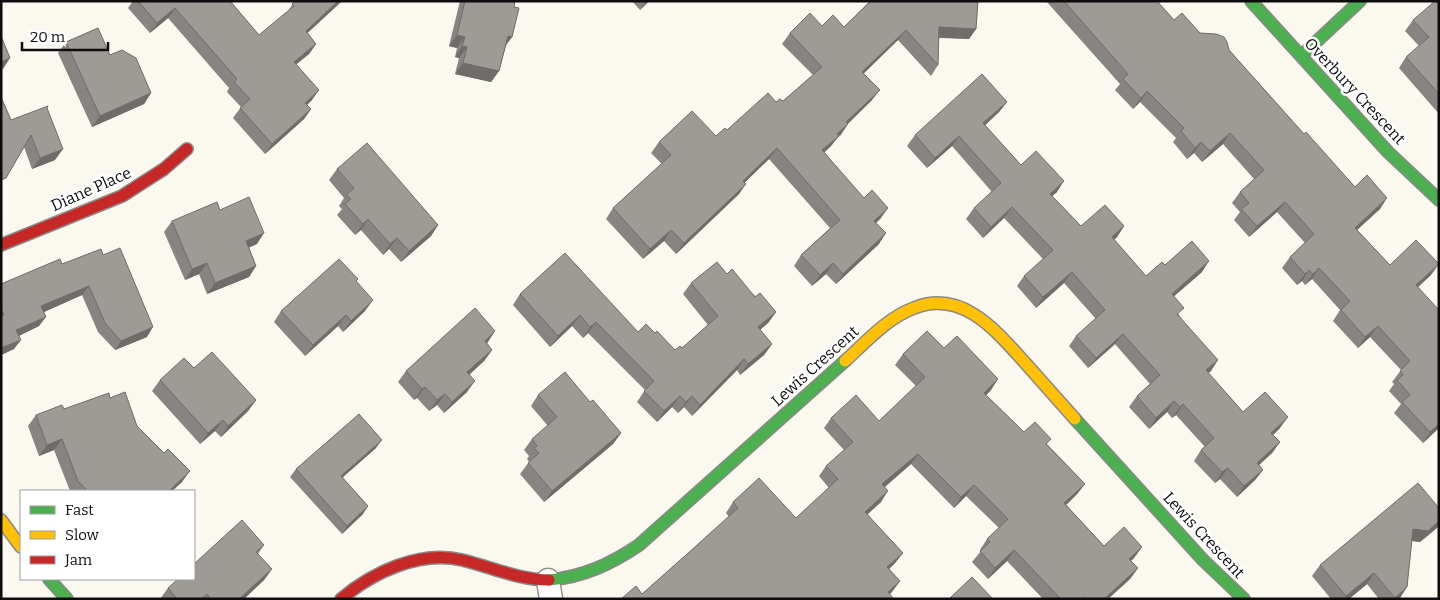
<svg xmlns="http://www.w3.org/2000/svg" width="1440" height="600" font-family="Bitter,serif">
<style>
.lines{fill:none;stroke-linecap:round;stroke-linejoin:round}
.street-casing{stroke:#94938f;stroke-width:25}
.fast-casing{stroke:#8b8986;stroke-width:14}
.slow-casing{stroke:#8b8986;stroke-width:14}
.jam-casing{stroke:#8b8986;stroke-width:14}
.street{stroke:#fefefd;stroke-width:22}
.fast{stroke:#4caf50;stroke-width:11}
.slow{stroke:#ffc107;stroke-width:11}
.jam{stroke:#c62828;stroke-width:11}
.wall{fill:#888481}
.shaded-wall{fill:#6f6c69}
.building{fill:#9e9a96;stroke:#6f6c69}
.labels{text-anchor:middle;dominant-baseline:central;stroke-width:5;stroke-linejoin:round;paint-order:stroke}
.street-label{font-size:16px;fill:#0d0d0d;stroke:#fff}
</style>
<rect width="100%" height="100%" fill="#fbf8f0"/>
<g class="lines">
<defs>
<path id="street" d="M548,580L551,599"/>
<path id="fast" d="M1251,1L1388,152L1439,200
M1301,56L1360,1
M1075,419L1203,560L1244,599
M49,579L67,599
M549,580C583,577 611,564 639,545L845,361"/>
<path id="slow" d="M845,361C866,342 887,318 914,308C963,288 998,333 1027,365C1043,383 1059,401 1075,419
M1,520L21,547"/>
<path id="jam" d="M1,245L122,196L164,169L187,149
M341,599C373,572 420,550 462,560C491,567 519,580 549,580"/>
</defs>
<!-- street casing -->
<use href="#street" class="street-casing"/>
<!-- fast casing -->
<use href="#fast" class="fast-casing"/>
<!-- slow casing -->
<use href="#slow" class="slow-casing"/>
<!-- jam casing -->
<use href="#jam" class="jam-casing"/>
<!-- street -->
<use href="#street" class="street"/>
<!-- fast -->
<use href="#fast" class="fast"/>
<!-- slow -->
<use href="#slow" class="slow"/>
<!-- jam -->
<use href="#jam" class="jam"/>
</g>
<!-- wall -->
<path class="wall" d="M133,1H230L259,35L288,11L295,1H342L307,33L316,44L309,54L296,64L312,100L307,105L311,109L304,119L265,154L233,118L241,107L227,92L229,88L168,18L150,33L128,8Z
M460,1H515L514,7L512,37L506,45L499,71L491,82L455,74L459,58L455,57L457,48L449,46Z
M632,1H649L640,10Z
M870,1H978L976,29L969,39L939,38L938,65L931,76L898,40L864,73L872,100L848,124L841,135L837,138L831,146L824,153L881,218L876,223L879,244L836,284L826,274L812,286L794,266L801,255L830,228L769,159L745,182L739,194L676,254L664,241L643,259L606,219L613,208L662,164L651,153L659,142L716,136L776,102L783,101L813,75L782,44L790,33L822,26L844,27Z
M1046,1H1157L1174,20L1200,33L1229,50L1304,134L1355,187L1380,209L1357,230L1390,265L1431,275L1418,287L1439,428L1423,443L1394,413L1401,404L1389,391L1394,384L1392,382L1401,370L1370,337L1358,348L1333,321L1340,310L1312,279L1305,285L1302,281L1297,285L1282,268L1290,257L1305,243L1277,212L1249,237L1234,220L1240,212L1232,203L1240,192L1254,179L1223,144L1202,162L1194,153L1187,159L1173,142L1176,138L1140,102L1133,109L1115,90L1120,84Z
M1439,1V114L1399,68L1406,57L1419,46L1405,31L1413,20Z
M66,42L110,55L151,93L144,104L92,127L58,53Z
M1007,102L999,112L985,125L1021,165L1057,192L1052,196L1081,226H1124L1117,237L1114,240L1146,276L1165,265L1202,272L1174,296L1179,315L1211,371L1208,373L1243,412L1280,428L1273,435L1280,442L1272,453L1259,465L1263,470L1255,480L1237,497L1220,479L1215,483L1194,461L1201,450L1205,447L1176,415L1172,418L1167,412L1149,429L1129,407L1137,396L1150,384L1115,344L1088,368L1069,346L1076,336L1096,319L1064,283L1036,308L1017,286L1024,276L1043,259L1004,218L983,238L966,219L974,208L992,192L952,146L927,168L907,146L915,135Z
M47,108L55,160L32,169L24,147L11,120Z
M337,169L438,225L431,236L401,262L389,249L383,255L361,230L355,235L337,215L342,209L339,206L344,198L329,180Z
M220,210L257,244L249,247L256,266L249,277L207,294L199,274L185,280L164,232L172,221Z
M103,255L147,337L115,350L98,332L82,295L44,312L39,326L19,336L14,349L1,355V284L62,264Z
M727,274L776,312L768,323L760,330L772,344L764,355L740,375L737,370L692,416L684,407L678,413L672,407L657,422L637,402L645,390L588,333L583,338L572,326L550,347L513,305L520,294L638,332L655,333L675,350L682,348L708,325L683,294L691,283Z
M358,279L356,281L365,311L343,332L338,326L305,356L274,322L281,311Z
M488,342L486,344L492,350L484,361L469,375L467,392L444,413L437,405L429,411L417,398L414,400L398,382L406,371Z
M944,348L991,390L986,395L1024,432L1047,444L1085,484L1077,494L1066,505L1104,546L1142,547L1134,558L1131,561L1138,568L1130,579L1108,599H1043L1007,561L988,579L972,562L981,551L980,550L987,539L999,528L966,496L954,508L911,464L885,487L881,502L867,515L903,553L895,563L889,569L900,581L890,594H642L729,517L726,513L733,502L796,518L829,488L819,476L826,466L844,450L824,428L831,418L879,421L916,386L895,365L903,354Z
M194,368L256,400L248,411L221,437L215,431L200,444L152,391L160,380Z
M538,395L590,402L621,433L613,444L544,502L520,474L529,462L527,459L529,456L524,450L532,439L548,426L531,406Z
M110,398L137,426L182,482L172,491H70L54,450L39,456L28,426L36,415L64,409Z
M376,448L343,477L363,514L342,534L290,477L296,469Z
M1438,527L1420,542L1412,541L1407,587L1399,599H1379L1367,584L1349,599H1331L1312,576L1320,565Z
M264,545L258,554L272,569L264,580L244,599H160L168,588Z"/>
<!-- shaded-wall -->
<path class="shaded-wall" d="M338,1H342L299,41L306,31Z
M646,1H649L640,10Z
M175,8L168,18L150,33L157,23Z
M939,27L976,29L969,39L931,37Z
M906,30L898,40L855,82L862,72Z
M457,35L465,37L457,48L449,46Z
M508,36L512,37L504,48Z
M316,44L309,54L287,72L294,62Z
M462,46L467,47L459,58L455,57Z
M10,58L3,69H1V62Z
M463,63L499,71L491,82L455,74Z
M319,90L312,100L298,113L305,103Z
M880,90L872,100L843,128L848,124L831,146L814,161L822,150L846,122Z
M1147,91L1140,102L1133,109L1141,98Z
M151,93L144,104L92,127L100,116Z
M1007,102L999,112L976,134L983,123Z
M311,109L304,119L265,154L272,144Z
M1230,133L1223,144L1202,162L1210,151Z
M959,136L952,146L927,168L935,158Z
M1201,142L1194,153L1187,159L1195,148Z
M777,148L769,159L736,191L743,181Z
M63,149L55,160L32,169L40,158Z
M1064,181L1057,192L1043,204L1050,194Z
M746,184L739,194L676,254L684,243Z
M1387,198L1380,209L1347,239L1355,228Z
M1285,202L1277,212L1249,237L1257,226Z
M1012,207L1004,218L983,238L991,227Z
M888,208L881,218L867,231L874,221Z
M368,219L361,230L355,235L363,224Z
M438,225L431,236L401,262L409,251Z
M1124,226L1117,237L1104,248L1112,237Z
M671,230L664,241L643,259L650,249Z
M264,233L257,244L239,252L246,241Z
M886,233L879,244L836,284L843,274Z
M397,238L389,249L383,255L390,244Z
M1209,261L1202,272L1164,305L1172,294Z
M207,263L199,274L185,280L192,269Z
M833,263L826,274L812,286L820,275Z
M1439,264L1431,275L1408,296L1416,285Z
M256,266L249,277L207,294L215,283Z
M1319,268L1312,279L1305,285L1313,274Z
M1309,270L1302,281L1297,285L1305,274Z
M1072,272L1064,283L1036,308L1043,297Z
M89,286L82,295L35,316L41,306Z
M373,300L365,311L343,332L351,321Z
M776,312L768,323L750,338L758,327Z
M346,315L338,326L305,356L313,345Z
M580,315L572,326L550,347L558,336Z
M46,317L39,326L10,340L16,330Z
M596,322L588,333L583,338L590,327Z
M1378,326L1370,337L1358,348L1365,337Z
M153,327L147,337L115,350L121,341Z
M495,331L488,342L477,352L485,341Z
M1123,334L1115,344L1088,368L1096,358Z
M21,340L14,349L1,355V348Z
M772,344L764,355L740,375L748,364Z
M492,350L484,361L460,383L467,372Z
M744,359L737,370L692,416L700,405Z
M1218,360L1211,371L1199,381L1206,370Z
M998,379L991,390L977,404L984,393Z
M475,381L467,392L444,413L452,402Z
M425,387L417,398L414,400L422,389Z
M445,394L437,405L429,411L437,400Z
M680,396L672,407L657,422L664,411Z
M692,396L684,407L678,413L686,402Z
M256,400L248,411L221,437L228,426Z
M1174,401L1167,412L1149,429L1156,418Z
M1183,404L1176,415L1172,418L1180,407Z
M1288,417L1280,428L1263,444L1271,433Z
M223,420L215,431L200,444L208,433Z
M1439,424V428L1423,443L1430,432Z
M621,433L613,444L544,502L552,491Z
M62,439L54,450L39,456L47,445Z
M382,440L376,448L336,483L341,476Z
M1280,442L1272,453L1249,474L1257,463Z
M918,454L911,464L875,495L882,484Z
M1228,468L1220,479L1215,483L1222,472Z
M1263,470L1255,480L1237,497L1244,486Z
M190,471L182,482L172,491H169Z
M1085,484L1077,494L1057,514L1064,503Z
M974,485L966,496L954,508L961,497Z
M888,491L881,502L857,523L865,512Z
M368,506L363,514L342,534L347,526Z
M1439,521V525L1438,527L1420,542L1405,540L1413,529Z
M1142,547L1134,558L1122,569L1129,559Z
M1014,550L1007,561L988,579L995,568Z
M903,553L895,563L880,578L887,567Z
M1138,568L1130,579L1108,599H1104Z
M272,569L264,580L244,599H239Z
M1374,573L1367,584L1349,599H1344L1346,596Z
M900,581L892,592L885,599L888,592Z
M1407,587L1400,598L1394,599L1395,598Z"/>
<!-- building -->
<path class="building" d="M138,1H230L259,35L294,6L292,4L295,1H338L306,31L316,44L294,62L319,90L305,103L311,109L272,144L240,108L250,99L234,82L237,79L175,8L157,23Z
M465,1H515L514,7L519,8L512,37L508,36L499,71L463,63L467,47L462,46L465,37L457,35Z
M871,1H978L976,29L939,27L938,65L906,30L862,72L880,90L846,122L848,124L837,134L839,136L822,150L864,198L872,190L888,208L874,221L886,233L843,274L833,263L820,275L801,255L840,220L777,148L743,181L746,184L684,243L671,230L650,249L613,208L671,155L659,142L692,111L716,136L725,128L727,130L768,93L776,102L780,99L783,101L822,67L790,33L810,13L822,26L833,15L844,27Z
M1064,1H1157L1174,20L1182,13L1200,33L1216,34L1224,37L1227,42L1229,50L1304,134L1306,132L1355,187L1367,175L1387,198L1355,228L1390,265L1416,240L1439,264L1416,285L1439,310V424L1430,432L1402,402L1410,395L1397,380L1403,375L1400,371L1410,361L1378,326L1365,337L1341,310L1350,301L1319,268L1313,274L1309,270L1305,274L1290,257L1314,234L1285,202L1257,226L1241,209L1249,203L1240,192L1264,170L1230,133L1210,151L1201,142L1195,148L1181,131L1184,128L1147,91L1141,98L1123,79L1128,74Z
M1435,1H1439V94L1406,57L1429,37L1413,20Z
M98,28L110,55L122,50L136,58L151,93L100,116L66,42Z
M1,36L10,58L1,62Z
M982,74L1007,102L983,123L1021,165L1036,151L1064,181L1050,194L1081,226L1105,205L1124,226L1112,237L1146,276L1162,262L1165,265L1192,241L1209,261L1172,294L1184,308L1177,314L1218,360L1206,370L1243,412L1265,392L1288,417L1271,433L1280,442L1257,463L1263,470L1244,486L1228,468L1222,472L1201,450L1214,438L1183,404L1180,407L1174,401L1156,418L1137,396L1160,375L1123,334L1096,358L1076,336L1105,310L1072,272L1043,297L1024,276L1053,250L1012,207L991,227L974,208L1001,183L959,136L935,158L915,135Z
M1,97L11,120L48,106L47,108L63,149L40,158L31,135L6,178L1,180Z
M367,143L438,225L409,251L397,238L390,244L368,219L363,224L345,204L351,199L346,195L354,188L337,169Z
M249,197L264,233L246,241L256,266L215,283L207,263L192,269L172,221L217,202L220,210Z
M120,248L153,327L121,341L105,323L89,286L41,306L46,317L16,330L21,340L1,348V316L4,315L1,309V284L60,259L62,264L101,249L103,255Z
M565,253L638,332L646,324L655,333L657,331L675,350L680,346L682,348L718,316L691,283L717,262L727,274L732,269L755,297L760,293L776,312L758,327L772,344L748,364L744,359L700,405L692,396L686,402L680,396L664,411L644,391L654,381L596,322L590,327L580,315L558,336L520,294Z
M339,259L358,279L356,281L373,300L351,321L346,315L313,345L281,311Z
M475,308L495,331L485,341L492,350L467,372L475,381L452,402L445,394L437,400L425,387L422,389L406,371Z
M927,331L944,348L957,336L998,379L984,393L1024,432L1035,422L1051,439L1046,444L1085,484L1064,503L1104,546L1124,527L1142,547L1129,559L1138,568L1104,599H1085L1083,597L1082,599H1061L1014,550L995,568L980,551L990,542L987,539L1008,519L974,485L961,497L918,454L882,484L888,491L865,512L903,553L887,567L900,581L888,592L894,599H621L636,586L642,594L686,555L738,508L733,502L759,478L796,518L838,479L826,466L853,442L831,418L856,395L879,421L925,377L903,354Z
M212,352L256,400L228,426L223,420L208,433L160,380L184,358L194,368Z
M565,372L590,402L593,400L621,433L552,491L528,463L539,453L534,448L537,446L532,439L557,417L538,395Z
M125,392L137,426L164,453L168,449L190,471L169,491H88L78,481L62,439L47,445L36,415L62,405L64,409L109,393L110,398Z
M359,414L382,440L341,476L368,506L347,526L296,469Z
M1418,483L1439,508V521L1428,531L1413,529L1407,587L1395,598L1374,573L1346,596L1320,565Z
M242,520L264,545L256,552L272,569L239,599H211L207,594L201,599H177L168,588L178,579H194V564Z
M972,577L993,599H950V598Z"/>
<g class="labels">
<!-- street labels -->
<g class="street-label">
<text transform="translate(1355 91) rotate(47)">Overbury Crescent</text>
<text transform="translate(91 189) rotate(-24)">Diane Place</text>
<text transform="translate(815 366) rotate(-42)">Lewis Crescent</text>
<text transform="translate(1204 535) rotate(47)">Lewis Crescent</text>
</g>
</g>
<!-- border -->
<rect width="1440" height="600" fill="none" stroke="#0d0d0d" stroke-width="5"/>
<!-- legend -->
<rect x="20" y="490" width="175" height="90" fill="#ffffff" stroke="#9e9e9e"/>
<rect x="30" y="506" width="25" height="8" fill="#4caf50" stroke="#9e9e9e"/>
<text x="65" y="515" font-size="15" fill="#0d0d0d">Fast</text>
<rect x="30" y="531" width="25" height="8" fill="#ffc107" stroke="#9e9e9e"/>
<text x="65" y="540" font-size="15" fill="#0d0d0d">Slow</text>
<rect x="30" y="556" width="25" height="8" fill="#c62828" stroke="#9e9e9e"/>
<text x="65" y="565" font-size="15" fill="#0d0d0d">Jam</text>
<!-- scale -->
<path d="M22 42v8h86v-8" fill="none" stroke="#0d0d0d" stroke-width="2.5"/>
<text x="30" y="42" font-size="15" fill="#0d0d0d" stroke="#ffffff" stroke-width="4" paint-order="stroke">20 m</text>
</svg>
